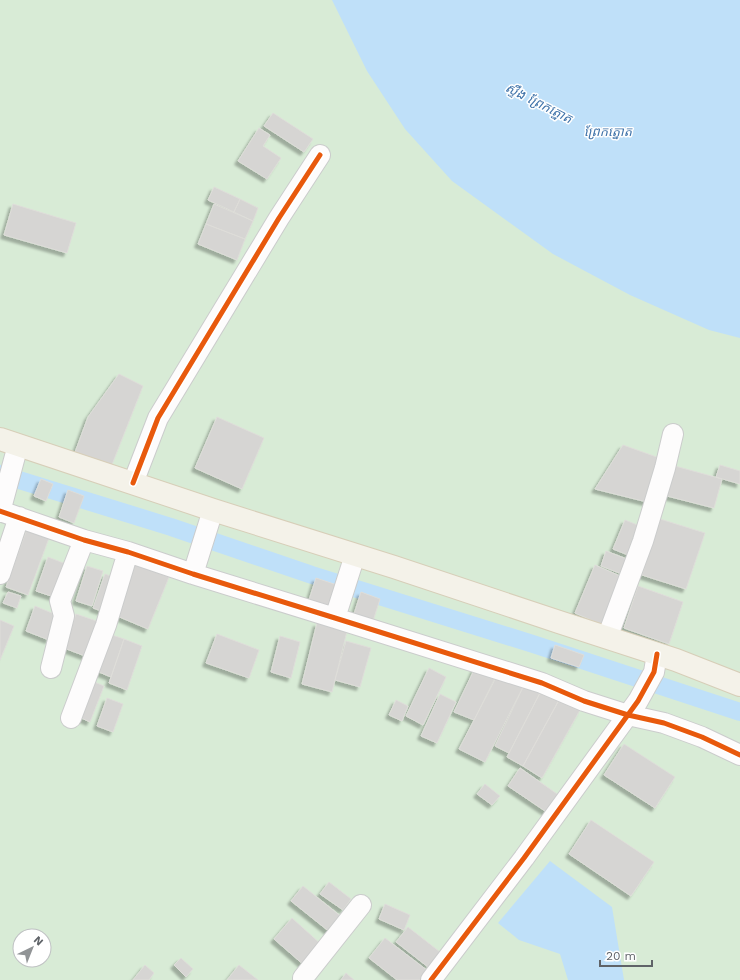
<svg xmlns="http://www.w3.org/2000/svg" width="740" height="980" font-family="'Work Sans','Noto Sans Khmer',sans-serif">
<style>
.green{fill:#d8ebd6;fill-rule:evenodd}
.water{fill:#bfe0f9}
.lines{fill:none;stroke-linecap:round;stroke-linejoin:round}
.canal{stroke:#bfe0f9;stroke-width:18}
.building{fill:#d6d5d3;stroke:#deddd9;filter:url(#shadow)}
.minor-casing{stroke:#cbcccc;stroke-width:22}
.major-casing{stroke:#d7ceb8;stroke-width:24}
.minor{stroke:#fdfcfc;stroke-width:20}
.major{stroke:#f4f2e9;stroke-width:22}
.cycleway-casing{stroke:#fff;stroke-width:8}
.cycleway{stroke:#e8590c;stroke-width:5}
.labels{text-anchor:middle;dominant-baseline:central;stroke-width:3;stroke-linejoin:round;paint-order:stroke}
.water-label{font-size:13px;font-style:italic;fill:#4174aa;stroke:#fff}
</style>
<defs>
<filter id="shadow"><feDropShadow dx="-3.5" dy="3.5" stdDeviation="1" flood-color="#0004"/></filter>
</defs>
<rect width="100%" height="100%" fill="#efeeea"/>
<!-- green -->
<path class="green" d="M0,0H740V980H0ZM20,936H44V960H20Z"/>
<!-- water -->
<path class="water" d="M332,0H740V338L709,330L630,295L553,254L452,181L405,129L367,71Z
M550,861L612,907L624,980H568L560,954L519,940L498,923Z"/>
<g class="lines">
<!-- canal -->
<path class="canal" d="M0,474L171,527L312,575L533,644L740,712"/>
</g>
<!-- building -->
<path class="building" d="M273,113L313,139L304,152L264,126Z
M259,128L270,135L263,146L281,158L267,179L238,161Z
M214,187L240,199L234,212L208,200Z
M240,199L258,208L253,221L234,212Z
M13,204L76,223L67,253L4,235Z
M214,204L253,221L245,239L206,224Z
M206,224L245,239L237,260L198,244Z
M119,374L143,386L111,467L74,455L88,417Z
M217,417L264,438L242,489L195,468Z
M623,445L665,460L651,503L595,489Z
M720,465L740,471V484L716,477Z
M675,466L722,479L714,508L667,496Z
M41,479L53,484L46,501L34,496Z
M68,490L84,496L74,523L59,517Z
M660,519L705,533L686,589L642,575Z
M625,520L645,528L633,557L613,549Z
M27,529L49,538L28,595L6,587Z
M606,551L632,561L627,576L601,566Z
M48,557L66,564L54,597L36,591Z
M130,562L169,577L148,629L110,613Z
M595,565L627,579L607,627L575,613Z
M87,566L103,571L92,606L76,601Z
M105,574L119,579L107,613L93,608Z
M316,578L340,586L333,608L309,600Z
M638,586L683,602L669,644L624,628Z
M8,592L21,596L17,608L3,603Z
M361,592L380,599L373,621L354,614Z
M35,606L59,616L49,640L26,631Z
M76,614L105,624L93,659L64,648Z
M0,620L14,626L0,660Z
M317,623L347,631L332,692L302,684Z
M106,633L124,639L111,677L94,670Z
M217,634L259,650L249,678L206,663Z
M280,636L300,642L291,678L271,672Z
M124,639L142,646L127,690L109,683Z
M346,641L371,648L360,687L335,680Z
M555,645L584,655L579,667L551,658Z
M429,668L446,677L423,725L406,716Z
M475,668L496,676L474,720L454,712Z
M499,672L524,685L485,762L459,749Z
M92,681L104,686L90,722L79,717Z
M524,685L541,691L509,753L495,746Z
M541,691L559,700L523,766L507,757Z
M440,694L456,702L437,743L421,736Z
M107,698L123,704L113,732L97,726Z
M396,700L408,706L402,721L389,715Z
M559,700L580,710L542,778L523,766Z
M624,744L675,777L655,808L604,775Z
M520,768L560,796L548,813L508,786Z
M485,784L500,796L492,805L477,794Z
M591,820L654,862L631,896L569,854Z
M329,882L351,899L343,910L320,894Z
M303,886L343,918L331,933L291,901Z
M385,904L410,915L404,930L379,919Z
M292,918L323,946L305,966L274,939Z
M408,927L440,952L428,967L396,942Z
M385,938L428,971L421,980H397L369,958Z
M181,958L193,969L186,977L174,965Z
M145,965L154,973L149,980H133Z
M239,965L258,980H227Z
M346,973L354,980H341Z"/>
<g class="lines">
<defs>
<path id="minor" d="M133,483L158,418L279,218L320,155
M0,511L84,540L128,552L193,574L335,618L542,683L584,701L628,715L664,723L702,737L740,755
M0,512L18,445
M0,574L19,517
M193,574L213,510
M335,618L355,555
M607,638L643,541L665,468L673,434
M51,668L64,616L60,601L84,540
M71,718L106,625L128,552
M303,978L361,905
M431,980L524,858L638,701L654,672L657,654"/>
<path id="major" d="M0,439L213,510L394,567L559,622L676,660L740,685"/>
</defs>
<!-- minor casing -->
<use href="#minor" class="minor-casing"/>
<!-- major casing -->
<use href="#major" class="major-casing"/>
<!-- minor -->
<use href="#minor" class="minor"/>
<!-- major -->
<use href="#major" class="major"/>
<defs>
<path id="cycleway" d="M133,483L158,418L279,218L320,155
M0,511L84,540L128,552L193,574L335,618L542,683L584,701L628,715L664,723L702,737L740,755
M431,980L524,858L638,701L654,672L657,654"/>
</defs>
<!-- cycleway casing -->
<use href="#cycleway" class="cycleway-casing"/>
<!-- cycleway -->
<use href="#cycleway" class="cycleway"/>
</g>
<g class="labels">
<!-- water labels -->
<g class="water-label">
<text transform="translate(539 103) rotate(27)">ស្ទឹង ព្រែកត្នោត</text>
<text x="608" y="131">ព្រែកត្នោត</text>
</g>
</g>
<!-- north arrow -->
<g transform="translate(32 948) rotate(43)"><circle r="19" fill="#ffffff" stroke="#bfc1c3"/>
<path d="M0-3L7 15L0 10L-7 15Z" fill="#919496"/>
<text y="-6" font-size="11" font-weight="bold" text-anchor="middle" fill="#5f6368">N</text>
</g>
<!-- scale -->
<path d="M600 960v6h52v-6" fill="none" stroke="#5f6368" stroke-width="2"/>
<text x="606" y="960" font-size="12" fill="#5f6368" stroke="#ffffff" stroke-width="3" paint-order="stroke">20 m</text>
</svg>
